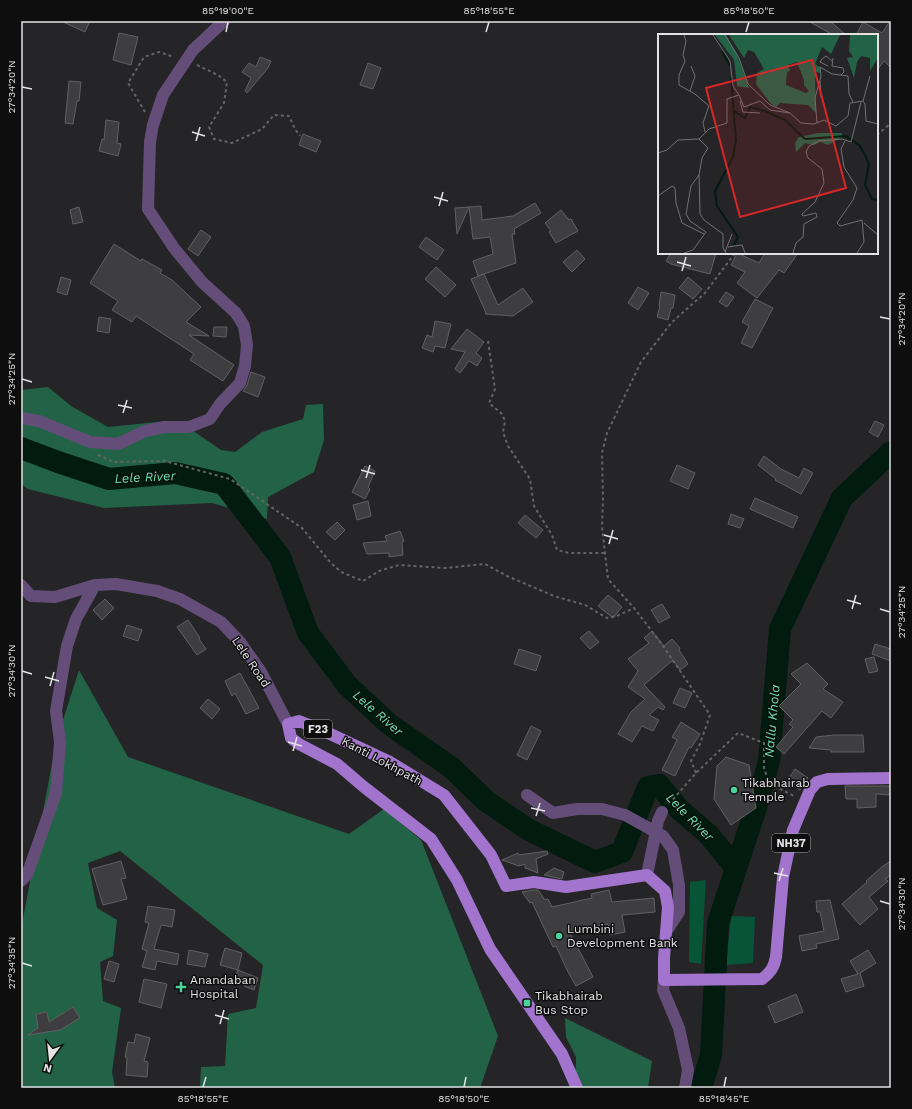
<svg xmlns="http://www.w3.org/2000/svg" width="912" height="1109" font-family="'Work Sans',sans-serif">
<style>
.green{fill:#075438}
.forest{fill:#226347}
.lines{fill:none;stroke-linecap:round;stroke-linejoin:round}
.river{stroke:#011b0f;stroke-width:22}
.building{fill:#3e3d40;stroke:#616062}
.path{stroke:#656467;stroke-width:2;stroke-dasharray:3 3;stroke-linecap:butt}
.minor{stroke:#644e79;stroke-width:12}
.major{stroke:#a274cd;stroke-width:12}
.ticks{fill:none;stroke:#e3e2e4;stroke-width:1.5}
.poi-dot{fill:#4cd39a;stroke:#0e0e0f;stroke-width:1.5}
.labels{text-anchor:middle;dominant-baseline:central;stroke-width:3;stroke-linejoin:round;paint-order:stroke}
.shield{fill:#0e0e0f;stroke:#a3a2a4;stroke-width:1}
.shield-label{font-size:11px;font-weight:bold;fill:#e3e2e4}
.street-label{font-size:12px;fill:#e3e2e4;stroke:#0e0e0f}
.poi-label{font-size:12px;fill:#e3e2e4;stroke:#0e0e0f;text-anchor:start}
.water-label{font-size:13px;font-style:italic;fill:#6adeaa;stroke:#0e0e0f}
.inset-river{fill:none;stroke:#011b0f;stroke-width:2}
.inset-road{fill:none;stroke:#717073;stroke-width:1}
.view{fill:#d62828;fill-opacity:0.15;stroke:#d62828;stroke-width:2}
.inset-edge{fill:none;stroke:#e3e2e4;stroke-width:2}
.neatline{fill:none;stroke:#e3e2e4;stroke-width:1.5}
.ticks-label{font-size:10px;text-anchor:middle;fill:#e3e2e4}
</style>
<rect width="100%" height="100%" fill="#252427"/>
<!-- green -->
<path class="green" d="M706,880L701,964L689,962L690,882Z
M731,916L755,917L753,963L726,965Z"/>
<!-- forest -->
<path class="forest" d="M48,387L71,406L108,427L167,421L165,428H189L221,450L235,452L262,432L303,419L306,405L323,404L324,440L314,472L268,497L267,519L212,503L104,508L28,489L21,484V390Z
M79,670L128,757L349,834L384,809L421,840L498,1036L480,1088H200L201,1067L225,1066L228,1014L256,1008L263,965L120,851L88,863L97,908L117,920L113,956L100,962L103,1001L121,1008L112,1072L115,1088H21V930L56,742Z
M565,1018L652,1061L648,1088H575L576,1057L566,1037Z"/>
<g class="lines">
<!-- river -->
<path class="river" d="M21,448L58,462L109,479L175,473L224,484L280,557L308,633L347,685L389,724L452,768L486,801L529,830L595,862L622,852L648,787L659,785L680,810L708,834L736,868
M701,1088L711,1055L718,923L756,808L769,761L780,629L842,498L891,452"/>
</g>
<!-- building -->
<path class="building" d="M61,21H90L85,32Z
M808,21H830L846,35H833Z
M890,21L891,68L884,61L877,70V35H856L863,22L882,33Z
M119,33L138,37L131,65L113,60Z
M260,57L271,61L268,68L247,93L245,91L251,78L242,72L249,63L256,67Z
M368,63L381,68L373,89L360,85Z
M69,81L81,82L79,101H77L73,124L65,123Z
M106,120L119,122L117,143L121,144L118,156L99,151L102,139L104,140Z
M303,134L321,141L316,152L299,145Z
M535,203L541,213L514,229L515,234H512L516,263L478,276L473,261L493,254L490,237L473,239L469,207L481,206L482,220L513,216Z
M79,207L83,222L73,224L70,210Z
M469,207L457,234L455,208Z
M561,210L569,220L571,219L578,231L556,243L549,232L551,231L545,223Z
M201,230L211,237L198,256L188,249Z
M426,237L444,250L437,260L419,247Z
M114,244L141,261L142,259L162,270L160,273L172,280L201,307L186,322L209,336L189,335L234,365L223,381L190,360L194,354L136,316L132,322L112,310L118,301L90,283Z
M577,250L585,259L572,272L563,262Z
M671,253H716L710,274L671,264L666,261Z
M737,253L759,263L765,253H798L784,273L779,270L757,298L737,283L745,272L731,265Z
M436,267L456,285L445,297L425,279Z
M484,274L498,305L523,288L533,302L513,316L485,314L486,313L471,279Z
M61,277L71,280L67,295L57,292Z
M688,277L702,289L693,299L679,288Z
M638,287L649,293L638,310L628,303Z
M661,292L675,295L673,308H671L668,320L657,317L660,306H659Z
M726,292L734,297L727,307L719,302Z
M755,299L773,308L752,348L741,343L749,326L742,322Z
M99,317L111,319L109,333L97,331Z
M435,321L451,324L445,348L435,346L433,352L422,348L427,335L432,337Z
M214,327H227L226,337L213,336Z
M467,329L484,342L476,353L482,358L477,366L469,361L460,373L455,369L465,352L451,349Z
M251,372L265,377L258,397L243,391L247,385Z
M875,421L884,425L878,437L869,432Z
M764,456L781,469L799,478L804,468L813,473L801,494L775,480L776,479L758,465Z
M677,465L695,473L688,489L670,481Z
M365,466L375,471L368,487L370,489L365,499L352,492Z
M755,498L798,517L793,528L750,509Z
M368,501L371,516L357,520L353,505Z
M731,514L744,519L740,528L728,524Z
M525,515L543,530L536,538L518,523Z
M337,522L345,530L335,540L326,532Z
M400,531L404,541L402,542L403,555L389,557V553L367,554L363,543L387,541L385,536Z
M608,595L622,607L613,618L598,606Z
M105,599L114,608L102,620L93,610Z
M662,604L670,617L659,623L651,610Z
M188,620L200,638L199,639L206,649L197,655L177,627Z
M127,625L142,630L138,641L123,636Z
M589,631L599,642L590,649L580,638Z
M652,631L664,646L672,639L680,648L679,650L688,664L680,670L673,660L644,685L665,707L663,710L658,707L649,715L659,720L653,731L642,726L632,742L618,734L631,712L645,699L628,687L638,671L628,659L649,643L644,638Z
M875,644L891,649V661L872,654Z
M519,649L541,656L536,671L514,664Z
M874,657L878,671L869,673L865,659Z
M807,663L828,684L823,689L843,702L831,718L822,711L784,754L776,747L793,727L789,724L793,720L779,706L801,684L791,674Z
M240,673L259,708L246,714L235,693L232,696L225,681Z
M680,688L692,693L685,708L673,703Z
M208,699L220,709L212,719L200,708Z
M681,722L700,734L691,748L689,747L675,776L662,770L677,740L672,737Z
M531,726L541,731L527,760L517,755Z
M834,735H863L864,752H831V750L809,748L816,737Z
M726,757L749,765L756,808L731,825L714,799L717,766Z
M795,769L808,778L800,790L787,781Z
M845,786H891V795L876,794V807L857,808V799H846Z
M547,851L548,854L536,859L538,873L525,868V864L519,866L502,860L518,853L519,855Z
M121,861L126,878L121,879L127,899L103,905L92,869Z
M891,861V875L885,879L888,881L869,897L878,909L860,925L842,904L867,882L866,881L883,866Z
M554,868L564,872L562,879L544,875Z
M534,890H538L545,900L548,899L552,907L592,898L591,894L609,890L612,902L654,898L655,912L622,915L625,932L610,935L608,924L569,931L593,977L576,986L568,972L556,946L553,947L532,902L530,903L522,892Z
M830,900L839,939L816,944L817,948L802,951L799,936L824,931L820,912H817L816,901Z
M148,906L175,910L172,927L161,925L154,949L179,954L177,965L157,961L155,970L142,967L147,951L142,949L149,923L145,922Z
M225,948L242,953L238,970L220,965Z
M189,950L208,954L205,967L187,964Z
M868,950L876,963L860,973L864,986L846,992L841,979L858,974L850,961Z
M109,961L119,964L114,982L104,979Z
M238,970L258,978L254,990L244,986L245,984L234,979Z
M144,979L167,984L161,1008L139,1002Z
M796,994L803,1012L775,1023L768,1006Z
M73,1007L80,1018L60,1030L28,1035L38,1028L36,1014L47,1012L49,1022Z
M136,1034L150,1038L144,1061L148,1062L147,1077L126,1075L127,1058L125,1057L128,1042L134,1043Z"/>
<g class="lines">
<!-- path -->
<path class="path" d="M197,65L218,75L227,82L224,103L209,127L214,139L232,143L262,129L274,115L289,116L295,129L300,136
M145,112L128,83L144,57L159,52L174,57
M877,135L891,123
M488,341L495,389L489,403L502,414L505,421L503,432L508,446L530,479L534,506L552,535L557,550L569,553H605
M98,455L114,462L165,461L230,479L302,528L330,562L341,572L363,581L379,571L399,565L445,568L485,564L507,576L554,596L585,605L607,618L617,616L634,608
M696,773L691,761L700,744L710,715L661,643L634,608L608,579L602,527L603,500L602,453L607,433L641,362L672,322L705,293L735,253
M669,804L696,773L738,733L764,743V768L769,783L794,796"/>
<!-- minor -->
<path class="minor" d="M21,418L39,421L90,442L118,444L145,431L165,427H189L210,419L220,404L240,383L245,366L247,345L244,326L236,313L202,282L174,248L148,209L150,142L153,125L163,95L193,50L224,21
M21,585L31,596L55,597L95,585L116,584L157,591L180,599L221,622L240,642L261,672L288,724
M527,795L553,813L577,809H602L625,815L663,836L673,850L679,885V912L666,932
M647,875L658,821L662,812
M21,881L27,875L56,793L60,742L56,711L67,646L76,619L95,585
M664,980L663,990L679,1028L688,1070L685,1088"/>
<!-- major -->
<path class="major" d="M577,1088L562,1054L490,949L457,880L431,839L364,787L337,764L299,744L291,738L288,724L299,721L326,732L390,762L444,795L491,855L506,886L534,882L566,887L647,875L665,891L668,907L664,958V980L762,979C771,972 774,967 776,957L783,877L793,830L810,790L817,782L828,779L891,778"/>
</g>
<!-- ticks -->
<path class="ticks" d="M226,32L228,22M486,32L489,22M746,32L749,22M22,87L32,89M192,132L205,136M196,141L200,127M434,197L448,201M439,206L443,192M677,262L691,266M682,271L686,257M880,317L890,319M22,379L32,382M118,405L132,408M123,413L127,400M361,470L375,474M366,478L370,465M604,535L618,539M609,544L613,530M847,600L861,604M852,609L856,595M880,609L890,612M22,671L32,674M45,677L59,681M50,686L54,672M288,742L302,746M293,751L297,737M531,808L545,811M536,816L540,803M774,873L788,876M779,881L783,868M880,901L890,904M22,963L32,966M215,1015L229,1019M220,1024L224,1010M203,1087L206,1077M464,1087L466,1077M724,1087L726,1077"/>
<!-- markers -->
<g class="poi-dot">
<circle cx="734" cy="790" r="4"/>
<circle cx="559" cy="936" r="4"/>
<path d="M179 981h4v4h4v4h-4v4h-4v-4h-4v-4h4z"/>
<rect x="523" y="999" width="8" height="8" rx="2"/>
</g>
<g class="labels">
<!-- shield labels -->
<g class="shield">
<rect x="304" y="720" width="28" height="18" rx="3"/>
<rect x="772" y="834" width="38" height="18" rx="3"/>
</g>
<g class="shield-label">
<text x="318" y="729">F23</text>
<text x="791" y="843">NH37</text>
</g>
<!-- street labels -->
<g class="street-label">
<text transform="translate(251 662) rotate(56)">Lele Road</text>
<text transform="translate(382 761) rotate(28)">Kanti Lokhpath</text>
</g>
<!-- poi labels -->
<g class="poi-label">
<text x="742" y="783">Tikabhairab<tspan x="742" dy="14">Temple</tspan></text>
<text x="567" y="929">Lumbini<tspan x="567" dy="14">Development Bank</tspan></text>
<text x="190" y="980">Anandaban<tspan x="190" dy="14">Hospital</tspan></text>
<text x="535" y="996">Tikabhairab<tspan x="535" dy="14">Bus Stop</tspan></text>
</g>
<!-- water labels -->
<g class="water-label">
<text transform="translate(145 477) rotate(-3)">Lele River</text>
<text transform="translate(378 713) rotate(41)">Lele River</text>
<text transform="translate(772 721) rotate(-85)">Nallu Khola</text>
<text transform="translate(690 817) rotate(45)">Lele River</text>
</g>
</g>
<!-- overview -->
<g transform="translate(658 34)">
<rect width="220" height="220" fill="#252427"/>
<path d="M57,1H68L78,18L91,54L79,52L76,26ZM71,1H182L173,20L164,13L157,30L162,33V39L158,38L157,47L158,79L150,71L122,69L118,73L113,70L98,50L99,39L106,35L96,18L90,16L86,24ZM139,28L146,46V51L151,57L148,59L128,51L129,38L132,37L130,31ZM192,1H220V24L212,37V24L203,22L199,28L196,44L189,24L195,23L191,17ZM160,99H184V103L170,111L162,108L156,111L147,109L138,118L137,109L141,103Z" fill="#226347" fill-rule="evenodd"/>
<path class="inset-river" d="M64,17L72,32M73,43L78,106L75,123L57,157L59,172L80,203L76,211M76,77L87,84L92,73L107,77L127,86L147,105L188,102L201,111L206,119L211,130L207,151L214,165L220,166"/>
<path class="inset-road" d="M26,1L28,7L25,21L27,27L21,41V51L37,60L51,72L45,89L47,98M55,1L72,27L75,52L81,61M175,24L174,32L185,34L186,38L183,41M170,32L162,28L164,25L168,22L174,27M162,47L163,63M32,57L37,42L33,32M82,67L85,78L102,79M205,67L212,42M132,79L143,89L156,90L166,86L178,92L190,82L192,69L205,67L207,70L208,87L220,90M159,89L157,64L163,42L162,33L174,40L190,42L191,60L195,68M187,107L183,115L186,133L199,154L195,166L179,189L182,192L204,186M0,119L9,116L20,106L41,105M41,141L42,180L46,186L65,200V214L68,219M0,162L14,152L17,154L18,169L24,189L46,200M206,189L220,201M70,213L84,211L87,219M67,218L74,200M26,219L35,216L48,198L32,187L28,180L33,152L41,141L44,124L50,114L41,105L51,95L69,89V65L81,61L86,73L102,67L112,76L132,79L112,71L90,50L81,24L67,1M135,219L138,209L145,203L146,190L159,183L158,179L145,182L144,180L157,168L166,149L164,135L150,124L148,118L151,112L161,107L184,105L193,108L203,68M199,219L206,208L204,186"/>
<path class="view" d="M154,26L188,154L82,183L48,54Z"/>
<rect width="220" height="220" class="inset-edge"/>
</g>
<!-- border -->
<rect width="912" height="1109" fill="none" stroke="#0e0e0f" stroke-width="44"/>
<!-- north arrow -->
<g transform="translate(50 1059) rotate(195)" stroke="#0e0e0f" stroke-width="3" paint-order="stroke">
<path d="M0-3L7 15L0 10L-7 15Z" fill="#e3e2e4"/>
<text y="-6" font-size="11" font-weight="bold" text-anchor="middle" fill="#e3e2e4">N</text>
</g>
<rect x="22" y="22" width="868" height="1065" class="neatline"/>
<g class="ticks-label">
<text x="228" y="14">85°19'00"E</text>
<text x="489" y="14">85°18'55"E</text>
<text x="749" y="14">85°18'50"E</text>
<text transform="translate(11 87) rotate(-90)" y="4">27°34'20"N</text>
<text transform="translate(901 319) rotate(-90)" y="4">27°34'20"N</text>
<text transform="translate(11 379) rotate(-90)" y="4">27°34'25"N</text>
<text transform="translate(901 612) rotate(-90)" y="4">27°34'25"N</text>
<text transform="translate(11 671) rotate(-90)" y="4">27°34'30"N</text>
<text transform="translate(901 904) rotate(-90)" y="4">27°34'30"N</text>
<text transform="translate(11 963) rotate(-90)" y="4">27°34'35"N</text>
<text x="203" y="1102">85°18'55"E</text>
<text x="464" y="1102">85°18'50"E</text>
<text x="724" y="1102">85°18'45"E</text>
</g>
</svg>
